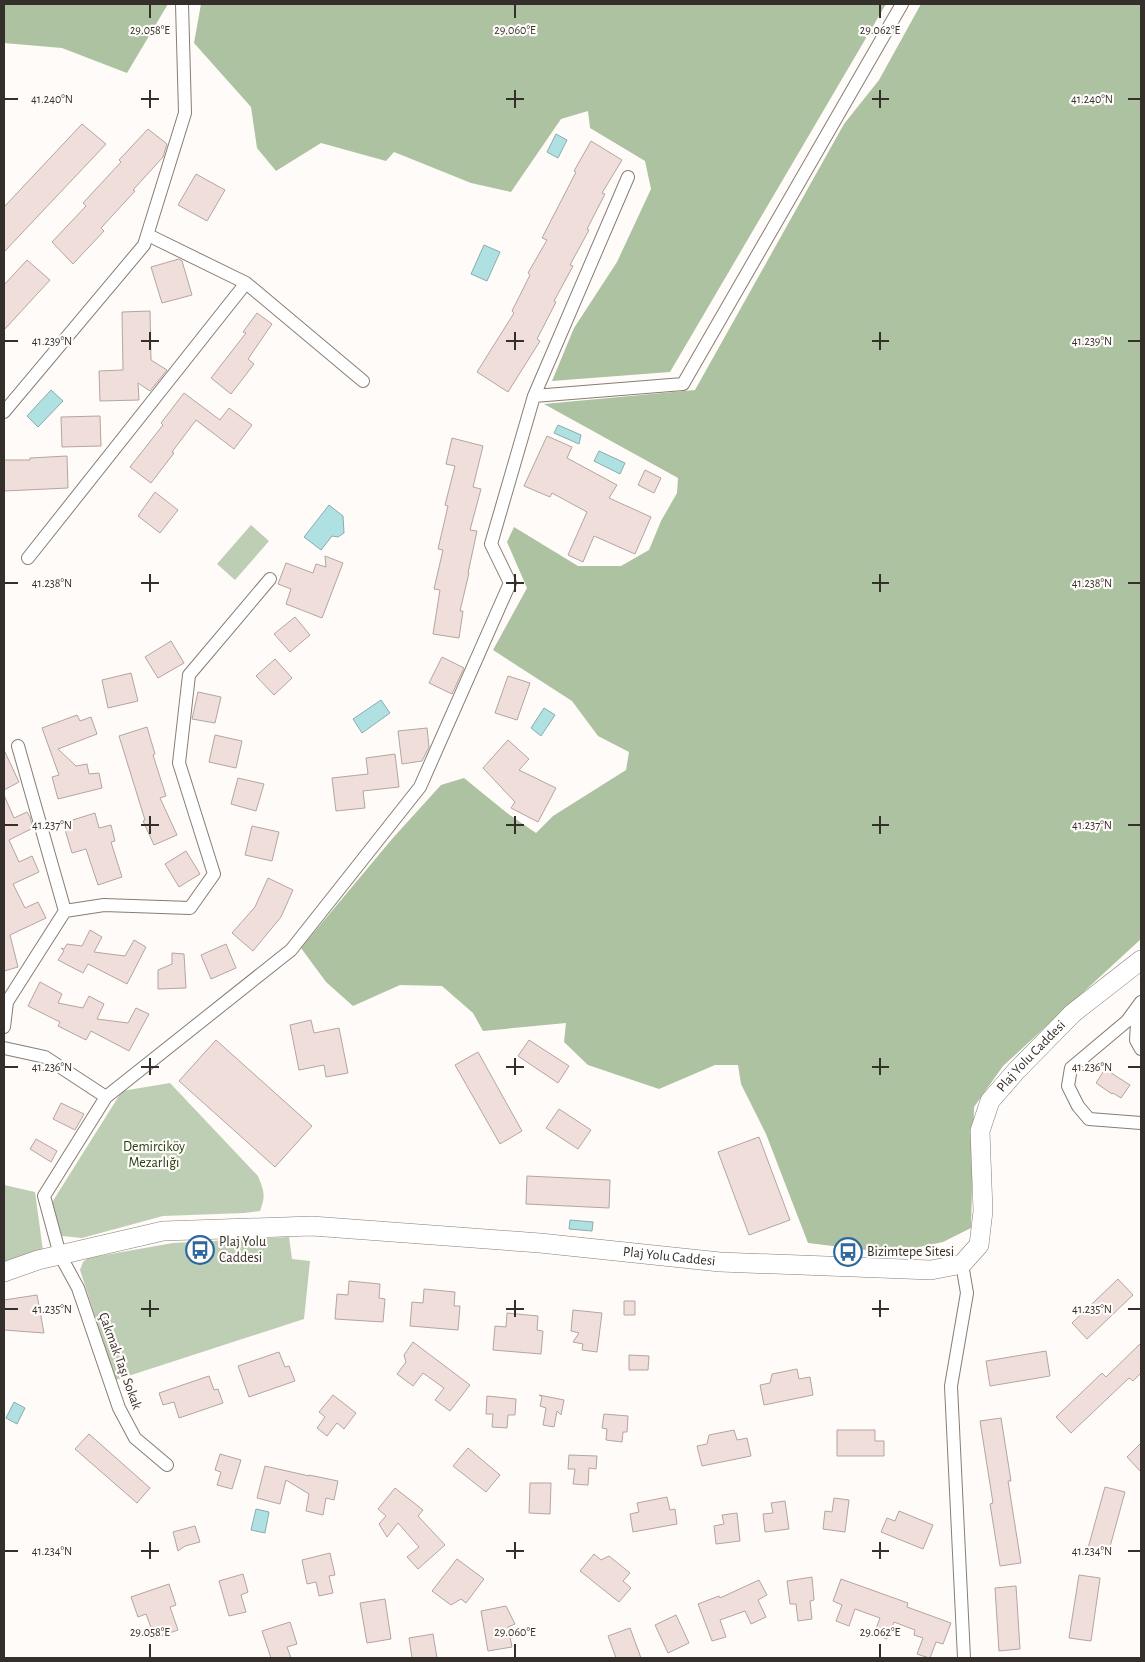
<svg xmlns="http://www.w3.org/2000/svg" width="1145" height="1662" font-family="'Alegreya Sans',sans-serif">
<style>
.green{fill:#bdceb4}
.forest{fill:#adc2a1}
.water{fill:#afe1e3;stroke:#8aacac}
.building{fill:#efded9;stroke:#b5a5a0}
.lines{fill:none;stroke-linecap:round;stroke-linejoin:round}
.street-casing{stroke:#887d73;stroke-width:14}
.secondary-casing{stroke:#887d73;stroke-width:20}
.street{stroke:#fff;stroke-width:12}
.secondary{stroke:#fff;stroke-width:19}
.ticks{fill:none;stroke:#342f2b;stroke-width:2}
.labels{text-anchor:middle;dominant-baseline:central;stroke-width:4.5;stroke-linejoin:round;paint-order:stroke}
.street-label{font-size:14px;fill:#342f2b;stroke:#fefbf9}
.park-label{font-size:14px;fill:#233e0d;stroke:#fefbf9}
.poi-label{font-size:14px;fill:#342f2b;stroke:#fefbf9;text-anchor:start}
.ticks-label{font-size:12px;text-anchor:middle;fill:#342f2b;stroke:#fefbf9;stroke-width:4.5;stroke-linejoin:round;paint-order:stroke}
</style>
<rect width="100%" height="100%" fill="#fefbf9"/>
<!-- green -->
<path class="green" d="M251,525L269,541L235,580L217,564Z
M170,1083L258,1176C264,1191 266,1195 260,1211L244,1213L163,1216L82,1238L62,1236L51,1204L122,1091Z
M4,1185L35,1192L43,1251L4,1262Z
M289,1237L292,1259L310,1261L304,1319L116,1380L80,1270L83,1262L88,1258L173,1243Z"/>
<!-- forest -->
<path class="forest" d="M4,4H168L127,73L62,48L4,43Z
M201,4H886L670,372L552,381L574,328L617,262L651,189L645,161L590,128L588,111L561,119L511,192L471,183L394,152L386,161L321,143L276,171L257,148L251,107L194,43Z
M921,4H1141V939L1003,1066L974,1107L971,1228L943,1242L891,1253L808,1243L766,1134L741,1084L738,1065H715L659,1089L588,1065L564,1042L566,1023L483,1031L473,1013L442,986L400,985L353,1006L326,982L301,948L392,839L441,785L464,778L507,813L536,833L553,816L626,770L629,752L598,736L572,701L493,650L527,588L507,542L514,527L578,566H621L649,550L661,521L677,493L678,478L544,404L695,390L844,124L879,80Z"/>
<!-- water -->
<path class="water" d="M556,134L567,140L558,158L547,152Z
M484,245L500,252L487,281L471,274Z
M51,390L63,401L38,427L27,416Z
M558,425L581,435L579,444L554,433Z
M599,451L625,463L620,474L594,461Z
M329,505L343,516L344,533L338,537L332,536L321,550L304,537Z
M381,700L390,713L362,733L353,719Z
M544,708L555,715L541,736L531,728Z
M570,1220L593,1222L592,1231L569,1229Z
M14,1402L25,1408L17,1424L6,1418Z
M256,1509L269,1512L265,1533L251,1530Z"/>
<!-- building -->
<path class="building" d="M82,124L106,144L4,252V207Z
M148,129L167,144L163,157L133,190L135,191L101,228L104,231L73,264L52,242L86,206L83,203L121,162L119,160Z
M591,141L622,160L602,193L605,194L587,229L589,230L570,265L573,266L554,301L556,302L537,339L540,341L508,392L477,372L514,313L512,311L530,275L528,273L547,240L542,238L576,172L574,171Z
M196,174L225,190L207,221L178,205Z
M179,259L182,261L192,295L162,303L151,267Z
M27,260L50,280L4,330V285Z
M150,311L151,360L167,370L150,391L138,383L139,400L100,401L99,371L123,370L122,312Z
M257,313L272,324L248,359L254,364L231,394L211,378L246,333L243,332Z
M184,393L220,420L229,408L252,425L234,449L196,420L172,452L174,453L151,483L130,467L163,425L161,423Z
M100,416L101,446L62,447L61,417Z
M547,436L572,447L567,458L617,485L609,498L651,517L635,554L594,536L583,562L568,555L587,512L552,493L550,497L524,486Z
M452,438L483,446L473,487L481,489L470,530L477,531L468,573H469L460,611H463L459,638L433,634L440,590L434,589L443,550L438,549L448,506L445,505L455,466L446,464Z
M67,456L68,488L4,491V460H30V458Z
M645,470L661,478L654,493L638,485Z
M155,492L178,510L160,533L138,516Z
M325,556L343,563L322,618L286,604L291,589L278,584L286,563L313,573L316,564L326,567Z
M295,617L310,635L290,652L274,634Z
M171,641L184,663L158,678L145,657Z
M442,657L464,668L452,694L429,683Z
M275,659L292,678L274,695L256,676Z
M131,673L138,701L108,708L102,680Z
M508,676L530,683L517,720L495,713Z
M198,692L221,697L215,723L192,719Z
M77,715L80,721L91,717L97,734L58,749L76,766L87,764L89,774L99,773L102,788L58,799L52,777L59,775L42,728Z
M147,727L155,754L153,755L166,796L160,798L177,835L154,845L143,821L145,820L119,736Z
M427,728L429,747L422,761L402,764L398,731Z
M215,735L242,741L236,768L209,762Z
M508,740L529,759L519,770L556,788L538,822L511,808L515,802L483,768Z
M4,750L19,782L4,790Z
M395,754L399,787L363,791L365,808L336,811L332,778L368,774L366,758Z
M238,778L264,784L256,811L231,804Z
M4,795L14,818L27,812L30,817L33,828L9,840L19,862L32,856L39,872L13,884L25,908L38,902L46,918L10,935L18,967L4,971Z
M95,813L99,828L111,825L115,841L111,842L122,877L98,885L86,849L72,853L63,823Z
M252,826L279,832L272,861L245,855Z
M186,851L200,874L179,887L165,864Z
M268,878L293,890L281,917L253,951L232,933L255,907Z
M90,930L102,937L94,952L125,956L134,940L146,947L127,984L88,964L83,973L58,960L64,951L61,948L64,949L67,944L82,946Z
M226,944L236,968L211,979L201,955Z
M172,953L184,954L186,988L158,989V970L172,964Z
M40,982L62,994L58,1003L83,1008L89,996L104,1004L97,1019L128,1023L136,1008L149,1014L129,1051L91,1031L86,1040L58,1026L60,1022L28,1006Z
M311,1020L314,1033L339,1028L348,1073L326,1077L324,1065L299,1070L290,1025Z
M216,1040L312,1126L275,1167L179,1081Z
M529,1040L569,1066L558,1083L518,1056Z
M478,1052L522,1131L500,1144L455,1065Z
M1105,1069L1130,1085L1121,1098L1113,1093L1112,1094L1096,1083Z
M61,1103L84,1114L75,1130L53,1119Z
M559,1109L591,1130L578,1149L546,1128Z
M759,1137L790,1220L749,1235L718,1152Z
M36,1139L57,1151L51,1162L30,1149Z
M527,1176L610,1180L609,1208L526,1204Z
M1118,1279L1133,1295L1087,1339L1072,1323Z
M349,1281L380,1284L379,1298L385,1299L383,1322L335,1319L337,1294L348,1295Z
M424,1289L455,1292L454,1306H460L458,1330L410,1326L412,1302L423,1303Z
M37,1295L44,1333L4,1330V1300Z
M624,1301H635V1315H624Z
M573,1310L602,1313L597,1352L582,1350L583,1344L573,1342L579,1333L571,1331Z
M507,1313L538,1316L537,1330L543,1331L541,1354L493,1350L495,1326L506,1327Z
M413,1342L470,1385L450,1411L435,1400L444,1388L423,1373L413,1386L397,1374L406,1362L404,1355Z
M1141,1343V1373L1133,1381L1129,1378L1071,1433L1056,1417L1102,1373L1106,1377Z
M1046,1351L1050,1376L990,1386L986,1361Z
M279,1352L285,1367L289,1366L295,1381L249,1397L238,1366Z
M629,1355L649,1356L648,1370H629Z
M797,1369L799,1379L810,1377L813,1395L764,1405L760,1385L770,1383L772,1374Z
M209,1376L214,1390L218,1389L223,1403L179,1418L174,1402L163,1405L159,1393Z
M333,1395L356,1413L344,1429L337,1423L327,1436L317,1428L325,1417L319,1412Z
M539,1395L564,1400L561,1415L557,1411L554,1427L543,1425L546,1408L540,1406L542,1397Z
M487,1396L516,1399L515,1415H508L507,1428L492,1427L493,1414H486Z
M604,1414L628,1416L627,1432H623L622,1442L606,1440L607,1429L602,1428Z
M1001,1418L1011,1481H1008L1021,1563L1000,1566L990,1504L993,1503L980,1421Z
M734,1430L737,1440L747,1438L751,1456L702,1466L697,1446L707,1444L709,1435Z
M837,1430H875V1441H884V1456H837Z
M89,1434L150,1488L137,1503L75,1449Z
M1141,1443V1472L1127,1457Z
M468,1448L500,1475L486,1492L453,1466Z
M220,1454L241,1460L232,1489L217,1485L221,1472L215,1470Z
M569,1455L597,1456L596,1469L589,1468L588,1485L573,1484L575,1469H568Z
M265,1466L309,1476V1475L338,1481L334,1500L326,1498L323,1515L306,1511L309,1494L286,1480L280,1504L257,1498Z
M530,1483H551L550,1514L529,1513Z
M1105,1487L1125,1492L1108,1554L1088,1548Z
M395,1488L423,1510L418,1516L445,1545L418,1569L407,1557L419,1547L398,1523L387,1537L379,1524L386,1516L378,1509Z
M667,1497L670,1510L675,1509L677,1524L633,1532L630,1514L639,1512L637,1503Z
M834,1498L849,1500L845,1532L823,1529L825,1511L832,1512Z
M785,1501L789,1529L765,1532L763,1514L773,1513L771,1503Z
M899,1511L933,1525L923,1549L881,1532L887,1518L895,1521Z
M737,1513L740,1541L716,1544L714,1526L724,1524L722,1515Z
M195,1526L200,1542L185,1546L178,1551L173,1532Z
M330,1553L335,1575L329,1576L333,1593L319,1596L316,1582L307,1584L302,1560Z
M594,1554L601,1560L609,1556L630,1573L623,1581L631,1588L619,1602L580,1571Z
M457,1559L484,1579L466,1603L461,1599L451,1605L432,1591Z
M243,1574L248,1592L241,1595L246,1612L229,1616L219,1581Z
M1079,1575L1100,1578L1091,1641L1069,1638Z
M812,1577L814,1600L810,1601L812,1619L798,1621L796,1604H790L787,1581Z
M841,1579L908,1603L907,1607L951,1623L943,1644L936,1642L930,1658H929L917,1654L923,1638L914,1635L915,1630L894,1622L887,1639L874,1634L880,1618L855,1609L849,1626L836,1621L842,1605L833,1601Z
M759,1580L767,1595L758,1600L766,1617L751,1624L745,1611L720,1620L726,1637L712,1641L698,1604L719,1596L720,1598Z
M169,1584L176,1605L170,1607L178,1630L155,1638L146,1614L138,1617L131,1597Z
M1016,1586L1020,1649L999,1651L995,1588Z
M385,1599L391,1639L367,1643L360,1603Z
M506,1606L515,1624L508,1627L512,1647L488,1651L481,1611Z
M676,1615L689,1643L668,1653L655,1625Z
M290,1622L297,1644L287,1647L291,1658H271L262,1631Z
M630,1628L641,1658H616L608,1636Z
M433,1634L437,1658H412L409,1638Z"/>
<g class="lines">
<defs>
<path id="street" d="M246,283L363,381
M534,396L683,384L902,4
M4,412L144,245L185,113L182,4
M28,558L246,283L148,235
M18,746L65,911
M4,1000L7,1002L4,1027
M7,1002L65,911L104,905L190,908L214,874L179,763L189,675L270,579
M1141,1002L1127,1021L1071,1068L1068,1086L1078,1106L1089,1119L1141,1123
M1138,1008L1136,1040L1141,1049
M4,1048L45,1057L106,1097L291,950L420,787L510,583L491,544L534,396L628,177
M106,1097L44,1196L60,1255L78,1288L119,1408L135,1438L167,1465
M962,1264L967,1293L951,1386L964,1658"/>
<g id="secondary">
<path id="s1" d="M4,1272L38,1260L163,1231L312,1226L540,1243L720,1262L931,1270L962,1264L979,1245L983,1211L980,1131L990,1101L1017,1070L1073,1013L1141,960"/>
</g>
</defs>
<!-- street casing -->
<use href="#street" class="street-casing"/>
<!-- secondary casing -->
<use href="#secondary" class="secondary-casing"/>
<!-- street -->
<use href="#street" class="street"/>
<!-- secondary -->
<use href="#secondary" class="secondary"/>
</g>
<!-- ticks -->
<path class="ticks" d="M150,5V18M515,5V18M880,5V18M150,90V108M515,90V108M880,90V108M5,99H18M141,99H159M506,99H524M872,99H889M1128,99H1140M150,332V350M515,332V350M880,332V350M5,341H18M141,341H159M506,341H524M872,341H889M1128,341H1140M150,574V592M515,574V592M880,574V592M5,583H18M141,583H159M506,583H524M872,583H889M1128,583H1140M150,816V834M515,816V834M880,816V834M5,825H18M141,825H159M506,825H524M872,825H889M1128,825H1140M150,1058V1075M515,1058V1075M880,1058V1075M5,1067H18M141,1067H159M506,1067H524M872,1067H889M1128,1067H1140M150,1300V1317M515,1300V1317M880,1300V1317M5,1309H18M141,1309H159M506,1309H524M872,1309H889M1128,1309H1140M150,1542V1559M515,1542V1559M880,1542V1559M5,1551H18M141,1551H159M506,1551H524M872,1551H889M1128,1551H1140M150,1644V1657M515,1644V1657M880,1644V1657"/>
<!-- icons -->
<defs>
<symbol id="bus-ring" viewBox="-11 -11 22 22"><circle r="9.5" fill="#fefbf9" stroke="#2a689f" stroke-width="1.5"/><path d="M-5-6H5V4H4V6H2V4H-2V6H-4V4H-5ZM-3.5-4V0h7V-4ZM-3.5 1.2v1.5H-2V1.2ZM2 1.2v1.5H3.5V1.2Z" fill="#2a689f"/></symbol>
</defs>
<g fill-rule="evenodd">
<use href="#bus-ring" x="184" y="1234" width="32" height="32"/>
<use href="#bus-ring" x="832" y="1236" width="32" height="32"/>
</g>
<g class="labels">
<!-- street labels -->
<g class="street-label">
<text stroke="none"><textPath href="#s1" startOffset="1198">Plaj Yolu Caddesi</textPath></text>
<text stroke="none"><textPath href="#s1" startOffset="672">Plaj Yolu Caddesi</textPath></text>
<text transform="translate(120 1361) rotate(70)">Çakmak Taşı Sokak</text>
</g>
<!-- park labels -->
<g class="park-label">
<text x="154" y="1147">Demirciköy<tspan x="154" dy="16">Mezarlığı</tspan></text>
</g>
<!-- poi labels -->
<g class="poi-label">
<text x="219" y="1242">Plaj Yolu<tspan x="219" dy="16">Caddesi</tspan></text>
<text x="867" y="1252">Bizimtepe Sitesi</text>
</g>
</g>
<g class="ticks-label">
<text x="150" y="34">29.058°E</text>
<text x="515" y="34">29.060°E</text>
<text x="880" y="34">29.062°E</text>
<text x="52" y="103">41.240°N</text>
<text x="1092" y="103">41.240°N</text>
<text x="52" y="345">41.239°N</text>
<text x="1092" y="345">41.239°N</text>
<text x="52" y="587">41.238°N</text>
<text x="1092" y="587">41.238°N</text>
<text x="52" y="829">41.237°N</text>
<text x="1092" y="829">41.237°N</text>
<text x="52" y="1071">41.236°N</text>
<text x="1092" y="1071">41.236°N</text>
<text x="52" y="1313">41.235°N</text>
<text x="1092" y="1313">41.235°N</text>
<text x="52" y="1555">41.234°N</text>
<text x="1092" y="1555">41.234°N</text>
<text x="150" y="1636">29.058°E</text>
<text x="515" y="1636">29.060°E</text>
<text x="880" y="1636">29.062°E</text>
</g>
<!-- border -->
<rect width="1145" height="1662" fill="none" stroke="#342f2b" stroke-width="10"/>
</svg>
